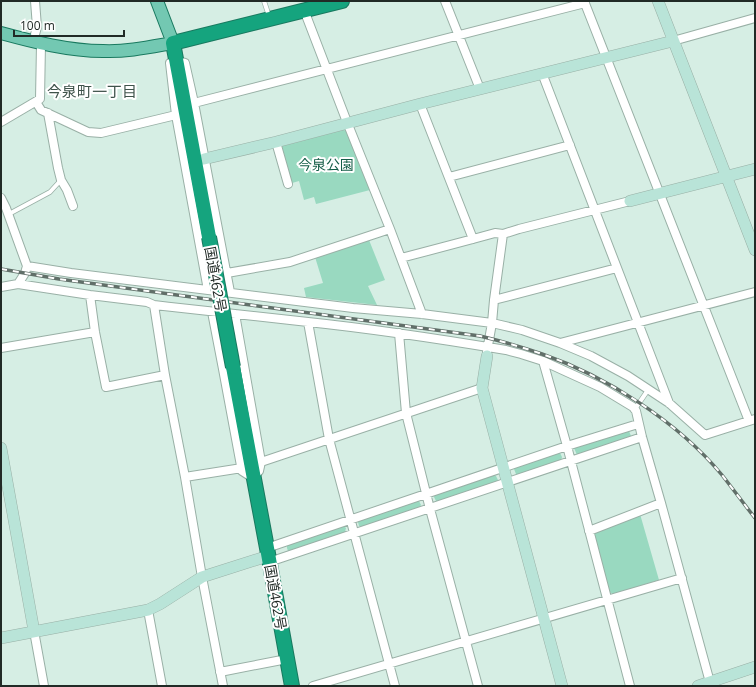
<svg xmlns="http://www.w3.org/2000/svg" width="756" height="687" font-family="'Open Sans','Noto Sans JP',sans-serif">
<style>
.green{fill:#99d9c0}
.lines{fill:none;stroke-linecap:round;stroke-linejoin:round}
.lane-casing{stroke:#99b0a6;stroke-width:5.5}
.street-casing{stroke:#99b0a6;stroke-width:10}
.secondary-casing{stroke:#99b0a6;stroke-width:12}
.primary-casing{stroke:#19795f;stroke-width:14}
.highway-casing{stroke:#19795f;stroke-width:16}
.lane{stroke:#fff;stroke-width:4}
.street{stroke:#fff;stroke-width:8}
.secondary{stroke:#b9e4d8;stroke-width:11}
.primary{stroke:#73c8b2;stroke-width:12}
.highway{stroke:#15a47e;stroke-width:14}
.rail-casing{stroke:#616f69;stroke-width:3.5}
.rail{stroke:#fff;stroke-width:2;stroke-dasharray:6;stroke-linecap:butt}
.highway-bridge-casing{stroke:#19795f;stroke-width:16;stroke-linecap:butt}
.highway-bridge{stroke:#15a47e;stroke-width:14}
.labels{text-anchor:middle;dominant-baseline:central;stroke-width:4;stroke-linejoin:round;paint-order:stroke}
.park-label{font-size:14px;fill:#145d47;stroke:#fff}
.street-label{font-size:14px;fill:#212a26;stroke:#fff}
.neighbourhood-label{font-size:15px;fill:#3f534b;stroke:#fff}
</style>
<rect width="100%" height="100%" fill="#d6eee4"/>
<!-- green -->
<path class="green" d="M341,128L346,131L370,190L316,204L314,197L304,200L299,181L292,183L282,147L283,144Z
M369,240L385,280L368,286L377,305L306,297L304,288L323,283L315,257Z
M629,431L631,436L629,438L577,455L574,448L575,446Z
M557,452L560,453L562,457L561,461L519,475L516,474L514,469L517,466Z
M494,475L496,476L498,480L496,483L439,502L436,501L434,497L435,494Z
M417,500L419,501L421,505L419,508L362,527L359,526L358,522L361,518Z
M640,514L659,580L613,594L609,592L593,534L595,531Z
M340,525L344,526L346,528L345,532L342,534L292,552L288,551L287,548V545Z"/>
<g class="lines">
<defs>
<path id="lane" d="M264,1L269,16
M9,214L50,192L61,180
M635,409L648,390"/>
<path id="street" d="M445,1L480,89
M584,1L749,421
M304,10L347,122L390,229L422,314
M673,41L755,18
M33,42L37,27L35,1
M542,73L669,403
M36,102L41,110L88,132L101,133L176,115
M194,103L585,3
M420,104L473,239
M48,113L58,168L61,180L67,190L73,206
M1,122L40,99L41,44
M276,142L288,184
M449,177L570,145
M1,198L6,208L27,266L25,273L18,284
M401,258L473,239L495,233L503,234L519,229L630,201
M27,266L71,273L353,308L422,314L492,323L522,330L560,343L591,356L628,376L669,403L705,435L755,419
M227,273L290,262L390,229
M1,287L18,284L90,295L147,302L154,305C205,311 256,316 308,322C374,329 440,339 506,350L521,354L543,361L567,372L600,387L633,407L636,411L642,437L661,503L711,686
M208,290L176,115L170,63L176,61L185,63L194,103L230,292
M90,295L95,332L106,387L165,375
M494,300L617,268
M154,305L165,375L185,477L202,577L223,686
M212,312L223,369L242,471L253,478L259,471L261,462L235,314
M308,322L329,439L395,686
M399,333L406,413L430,509L478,686
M560,343L755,292
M1,348L95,332
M487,351L492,323L494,300L503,234
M543,361L567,446L630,686
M261,462L482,388
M185,477L242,468
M589,531L661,503
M267,548L567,446L638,424
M269,562L642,437
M148,610L162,686
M34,631L44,686
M220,672L287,659
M313,686L682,578"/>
<path id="secondary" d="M658,1L755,250
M204,159L276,142L420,104L673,41
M630,201L755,169
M487,356L482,388L562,686
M1,448L34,631
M1,638L148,610L160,604L202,577L268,556
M698,686L755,667"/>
<path id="primary" d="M1,33C34,42 69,51 103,51C127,52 150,47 173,43L157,1"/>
<path id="highway" d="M209,237L173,43L342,1
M233,367L267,548L292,686"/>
</defs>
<!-- lane casing -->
<use href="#lane" class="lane-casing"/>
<!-- street casing -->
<use href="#street" class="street-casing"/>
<!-- secondary casing -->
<use href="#secondary" class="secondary-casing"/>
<!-- primary casing -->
<use href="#primary" class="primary-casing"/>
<!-- highway casing -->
<use href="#highway" class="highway-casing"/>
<!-- lane -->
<use href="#lane" class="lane"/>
<!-- street -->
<use href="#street" class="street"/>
<!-- secondary -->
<use href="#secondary" class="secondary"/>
<!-- primary -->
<use href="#primary" class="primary"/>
<!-- highway -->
<use href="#highway" class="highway"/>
<defs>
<path id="rail" d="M1,269L59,279L480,336C501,341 522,347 542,354C606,376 678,422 722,475C733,489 744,504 755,518"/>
</defs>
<!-- rail casing -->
<use href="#rail" class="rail-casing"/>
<!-- rail -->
<use href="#rail" class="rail"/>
<defs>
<path id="highway-bridge" d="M209,237L233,367"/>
</defs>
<!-- highway-bridge casing -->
<use href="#highway-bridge" class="highway-bridge-casing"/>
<!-- highway-bridge -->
<use href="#highway-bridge" class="highway-bridge"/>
</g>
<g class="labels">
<!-- park labels -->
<g class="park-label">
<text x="326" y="164">今泉公園</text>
</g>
<!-- street labels -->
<g class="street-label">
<text transform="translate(216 279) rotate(80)">国道462号</text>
<text transform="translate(276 597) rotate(80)">国道462号</text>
</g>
<!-- neighbourhood labels -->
<g class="neighbourhood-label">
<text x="92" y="91">今泉町一丁目</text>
</g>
</g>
<!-- border -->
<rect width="756" height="687" fill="none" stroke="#212a26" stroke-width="4"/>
<!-- scale -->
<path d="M14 30v6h110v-6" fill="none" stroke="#212a26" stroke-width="2"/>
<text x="20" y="30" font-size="12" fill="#212a26" stroke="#ffffff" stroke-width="3" paint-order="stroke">100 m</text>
</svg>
